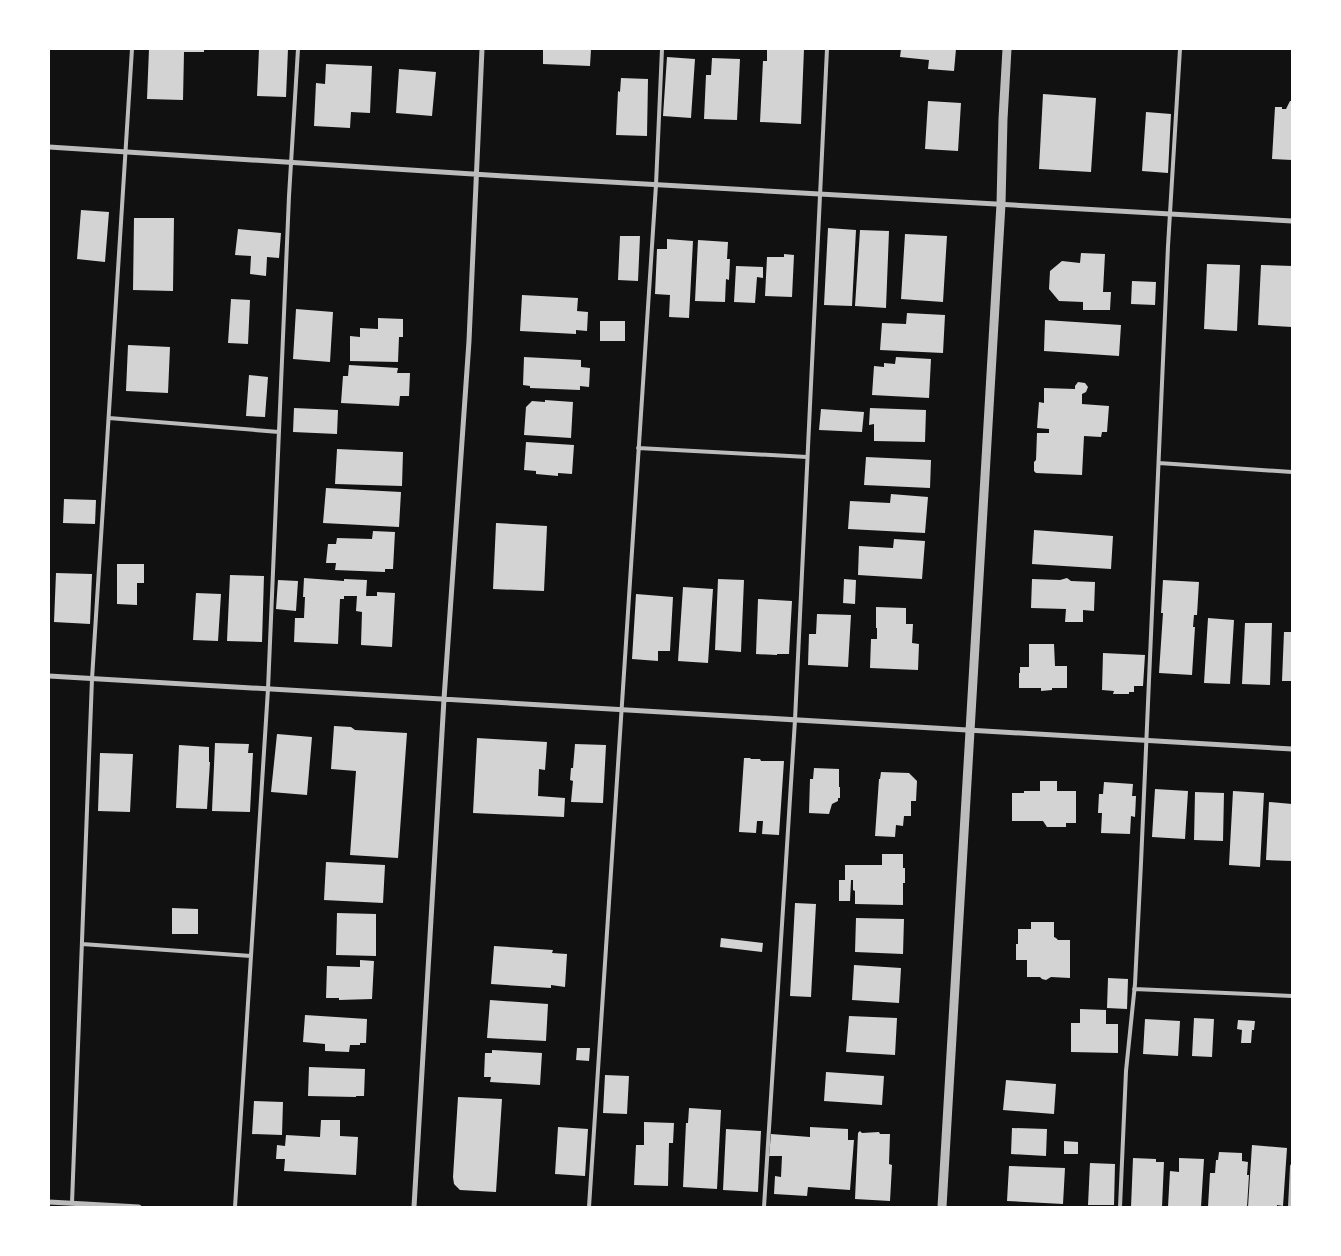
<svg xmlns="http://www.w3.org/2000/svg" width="1341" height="1256" font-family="'IBM Plex Sans',sans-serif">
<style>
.building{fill:#d3d3d3}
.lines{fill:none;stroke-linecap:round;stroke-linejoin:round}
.service{stroke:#bcbcbc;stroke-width:4}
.minor{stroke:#bcbcbc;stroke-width:5}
.tertiary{stroke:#bcbcbc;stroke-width:9}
</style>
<rect width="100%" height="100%" fill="#111"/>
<!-- building -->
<path class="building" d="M149,49H204V52H184L183,100L147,99Z
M259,49H288L286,97L257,96Z
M543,49H591L590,66L543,64Z
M767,49H804L801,124L760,122L763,61H767Z
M901,49H956L954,71L928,69L929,60L900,57Z
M667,57L695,59L691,118L663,116Z
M712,58L740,59L737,120L704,119L706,75H711Z
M326,64L372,66L370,113L351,112L350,128L314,126L316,83L325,84Z
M399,69L436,72L432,116L396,113Z
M621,78L648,79L647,136L616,135L618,91L620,92Z
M1043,94L1096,98L1091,172L1039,169Z
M928,101L961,103L958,151L925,149Z
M1290,101H1292V160L1272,159L1275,107H1282V109H1286Z
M1146,112L1171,114L1168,173L1142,171Z
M81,210L109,212L105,262L77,259Z
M134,218H174L173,291L133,290Z
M828,228L856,230L852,306L824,305Z
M238,229L281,233L279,258L267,257L266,276L250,274L251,256L235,255Z
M860,230L889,231L886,308L855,306Z
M905,234L947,236L943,302L901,299Z
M620,236H640L638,281L618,280Z
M667,239L693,241L689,318L669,317L670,295L655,294L657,249H667Z
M698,240L728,242L727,259H730L729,280L726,279L725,302L695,301Z
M1081,253L1105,254L1103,292H1111L1110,310H1083V302L1059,301L1049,289L1050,271L1062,261L1080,263Z
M784,254L794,255L792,297L765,296L767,257H784Z
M1207,264L1240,265L1237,331L1204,329Z
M1261,265L1292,266V327L1258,325Z
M736,266L763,267V278L757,277L755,303L734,302Z
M1132,281L1156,282L1155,305L1131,304Z
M522,295L578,298L577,311L588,312L587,331L576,330V334L520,331Z
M231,299L250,300L248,344L228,343Z
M296,309L333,312L330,362L293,359Z
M907,313L945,315L943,353L880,350L882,323L906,324Z
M378,318L403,319V337H399L398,362L350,361V336L360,337V328L378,329Z
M1045,320L1121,325L1119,356L1044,351Z
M600,321H625V341H600Z
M128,345L170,347L168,393L126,391Z
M524,357L581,360V367L590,368L589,387L580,386V390L530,388V386L523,385Z
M896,357L931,359L929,398L872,395L874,366L884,367V363L895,364Z
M349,365L398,368L397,373H410L409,396H400L399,406L341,403L343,376H348Z
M249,375L268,377L265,417L246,416Z
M1078,382L1085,383L1088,387L1086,392L1082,394V404L1109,406L1107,432H1102L1101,437L1084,436L1082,475L1036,473L1034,471V462L1036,460L1037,433H1049V429L1037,428L1039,402L1044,403V388L1075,389V386Z
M545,400L573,402L571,438L524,435L526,407L532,401L545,402Z
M294,408L338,410L337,434L293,432Z
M870,408L926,410L925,442L874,441V424L869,425Z
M821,409L864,412L862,432L819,430Z
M526,442L574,445L572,474L558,473V476L536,474V471L524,470Z
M337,449L403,452L402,486L335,484Z
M866,457L931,460L930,488L864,485Z
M326,488L401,492L399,527L323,523Z
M891,494L928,497L925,533L848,529L850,501L890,503Z
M64,499L96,500L95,524L63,523Z
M496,523L547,526L544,591L493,589Z
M1034,530L1113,536L1111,569L1032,564Z
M373,531L395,532L393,569H385V572L335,570L336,563H326L328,544H336L337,538L372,539Z
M894,539L925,541L922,579L858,575L859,546L893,548Z
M117,564H144V583H137V605L117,604Z
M56,573L92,574L90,624L54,622Z
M230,575L264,576L262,642L227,641Z
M304,578L344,581V579L367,580L366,596H377V592L395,593L392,647L361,645L362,612L356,611L357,596H344V599H340L338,644L294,642L295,618H304L305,597H303Z
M1067,578L1071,581L1095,582L1094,611L1083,610V622H1065L1066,609L1031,608L1032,579L1060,580Z
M718,579L744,580L741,652L715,650Z
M844,579L856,580L855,604L843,603Z
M278,580L298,581L296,611L276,609Z
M1163,580L1199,582L1197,615H1194L1193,627H1195L1192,675L1159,673L1163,613H1161Z
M683,587L713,589L708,663L678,661Z
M196,593L221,594L218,641L193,640Z
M636,594L673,597L670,651H658V661L632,659Z
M758,599L792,601L789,654H777V655L756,654Z
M876,607L906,608V624H913L912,643L919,644L918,670L870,668L871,639H877V628H876Z
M817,614L851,615L848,667L808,665L809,634H816Z
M1208,618L1234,620L1230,684L1204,683Z
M1245,623H1272L1270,685L1242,684Z
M1284,632H1292V681H1282Z
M1029,644H1054L1055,666H1067V688H1052V690L1041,691V688H1019V673H1020V667H1029Z
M1103,653L1145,655L1143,686H1134V692H1129V694H1113L1114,691L1102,690Z
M334,726L351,727L355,730L407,733L398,858L350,855L356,771L331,769Z
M277,734L312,737L307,795L271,792Z
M477,738L547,742L545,770L539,769L538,796L565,798L564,817L473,813Z
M215,743L249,744L248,753H253L250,812L212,811Z
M575,744L606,745L603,803L571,802L573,781L570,780L571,768H573Z
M179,745L209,747V762H210L207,809L176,808Z
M100,753L133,754L130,812L98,811Z
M744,758H750L751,759H760L761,761H784L779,835L762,834L763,821H757L756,833L739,832Z
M814,768L839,769V787H840V798H838V801L832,804L829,814L809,813L810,779H813Z
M881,772L909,773L917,781L916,801H911V816H904L903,826L896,825L895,837L875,836L879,779H880Z
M1040,781H1057V791H1076V823H1066V827H1047L1043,821H1012V793H1024V791H1040Z
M1104,782L1133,784L1132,796H1136L1135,817L1131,816L1130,834L1101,833L1102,813H1098L1099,794H1103Z
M1155,789L1188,791L1185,839L1152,837Z
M1233,791L1264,793L1260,867L1229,865Z
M1195,792L1224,793L1223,841L1194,840Z
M1269,802L1292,804V861L1266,860Z
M882,854H903V868H905V883H903V905L855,904V891L853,890V880H851L850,901H839V880H845V865H882Z
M326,862L385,865L383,903L324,900Z
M795,903L816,904L811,997L790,996Z
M172,908L198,909V934H172Z
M337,913L376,914V956L336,955Z
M856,918L904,919L903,954L855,952Z
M1031,922H1054V937L1056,938L1058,940H1070V978L1051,977L1046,980L1042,979L1040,977H1027V960H1016V944H1018V929H1031Z
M721,938L763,943L762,952L720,947Z
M494,946L553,950L552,953L567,954L565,987L551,985V988L491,984Z
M360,960L374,961L372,999L339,1000V998H326L327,966L360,967Z
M854,965L901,968L899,1003L852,1000Z
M1108,978L1128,979L1127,1009L1107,1008Z
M490,1000L548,1004L546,1041L487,1038Z
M1080,1009L1106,1010V1024H1118V1053L1071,1052V1023H1080Z
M305,1015L367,1019L366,1043H360V1045H350L349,1052L325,1051V1044L303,1042Z
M849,1016L897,1018L895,1055L846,1052Z
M1194,1018L1214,1019L1212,1057L1192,1056Z
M1145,1019L1180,1021L1178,1056L1143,1054Z
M1238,1020L1255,1021L1254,1030H1252L1251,1043H1241L1242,1030L1237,1029Z
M577,1048H590L589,1061L576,1060Z
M492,1050L542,1053L540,1085L490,1082L491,1077H484L485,1053H492Z
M309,1067L365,1069L364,1096H356V1097L308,1096Z
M826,1072L884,1076L882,1105L824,1101Z
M605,1075L629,1076L627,1114L603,1113Z
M1006,1080L1056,1084L1054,1114L1003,1110Z
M458,1097L502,1099L496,1192L460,1190L454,1184L453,1177Z
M254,1101L283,1102L282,1135L252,1134Z
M689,1108L721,1110L717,1189L683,1187L686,1123H688Z
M321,1120H340V1136L358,1137L356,1175L284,1171L285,1159H276L277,1145L285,1146L286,1135L320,1137Z
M644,1122L674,1123L673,1143H669L668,1186L634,1185L636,1145H644Z
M558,1127L588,1129L585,1176L555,1174Z
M810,1127L848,1129V1140H854L850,1190L808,1187L807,1196L774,1194L775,1176L781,1177L782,1156H769L771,1134L810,1137Z
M1012,1128L1047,1129L1046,1156L1011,1154Z
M726,1129L761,1131L758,1192L723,1190Z
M860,1131L862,1133L879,1132L880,1134H890L889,1164L892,1165L890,1201L855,1199L858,1133Z
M1064,1141L1078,1142V1154H1064Z
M1252,1145L1287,1148L1283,1206L1277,1205V1207H1248Z
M1219,1152L1242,1153V1161L1248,1162L1247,1175H1249L1247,1207H1208L1210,1173H1215L1216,1160H1218Z
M1133,1158L1156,1159V1162H1164L1162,1207H1131Z
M1179,1158L1204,1159L1201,1207H1168L1170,1171L1179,1172Z
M1090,1163L1115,1164L1114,1205H1088Z
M1009,1166L1065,1168L1063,1204L1007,1201Z"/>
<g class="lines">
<!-- service -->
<path class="service" d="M109,418L279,432
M638,448L807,457
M1159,463L1292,472
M82,944L251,956
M1134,989L1292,996
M72,1203L92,679L132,49
M235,1207L268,689L289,196L298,49
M589,1207L656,185L662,49
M764,1207L795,720L827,49
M1120,1207L1126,1071L1135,984L1141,863L1168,246L1180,49
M1290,1207L1292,1166"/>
<!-- minor -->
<path class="minor" d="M49,147L504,176L1292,221
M49,676L1292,749
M49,1202L139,1207
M414,1207L444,699L469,341L482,49"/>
<!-- tertiary -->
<path class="tertiary" d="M942,1207L1001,204L1003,119L1007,49"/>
</g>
<!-- border -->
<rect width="1341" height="1256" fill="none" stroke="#ffffff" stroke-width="100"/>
</svg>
